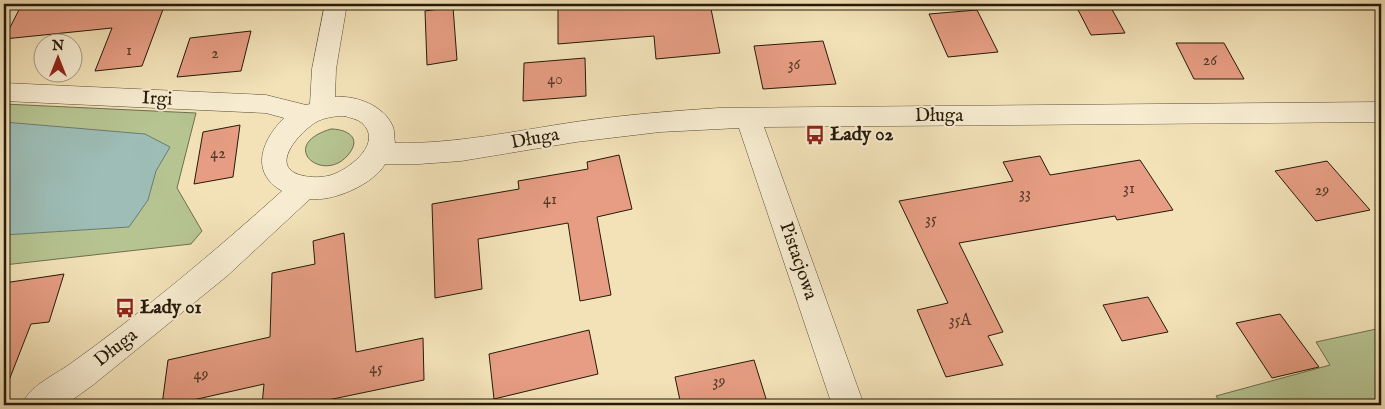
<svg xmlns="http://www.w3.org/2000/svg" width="1385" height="409" font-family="'IM FELL English',serif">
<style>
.green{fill:#b6c492;stroke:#6e6f4e}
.water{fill:#9dbdb6;stroke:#6d7c71}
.building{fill:#e69d83;stroke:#251a09}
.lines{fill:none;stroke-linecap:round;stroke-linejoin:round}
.minor-casing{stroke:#584c35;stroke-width:1}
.minor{fill:#f7ecd1;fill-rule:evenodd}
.labels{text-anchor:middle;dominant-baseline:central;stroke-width:4;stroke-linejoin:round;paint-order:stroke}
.number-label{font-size:16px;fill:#553b28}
.street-label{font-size:19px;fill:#251a09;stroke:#f7ecd1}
.poi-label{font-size:19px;font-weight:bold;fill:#251a09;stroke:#f7ecd1;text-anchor:start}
</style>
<rect width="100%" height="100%" fill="#f3e2b8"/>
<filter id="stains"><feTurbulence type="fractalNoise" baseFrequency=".004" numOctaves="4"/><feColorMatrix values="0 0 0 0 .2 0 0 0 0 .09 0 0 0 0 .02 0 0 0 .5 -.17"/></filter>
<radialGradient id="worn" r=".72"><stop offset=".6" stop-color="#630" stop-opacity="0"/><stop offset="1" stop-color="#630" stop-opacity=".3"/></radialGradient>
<!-- green -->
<path class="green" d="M4,104L196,113L177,188L202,231L191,244L4,265Z
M331,129C343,129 361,135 351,151C327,188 274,146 331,129Z
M1381,328V405H1222L1216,396L1330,365L1316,342Z"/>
<!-- water -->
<path class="water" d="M4,122L145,134L170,147L156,171L148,200L129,227L4,235Z"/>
<!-- building -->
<path class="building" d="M22,4H165L142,66L95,71L112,28L4,39Z
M558,4H710L720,53L656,59L654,36L558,44Z
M1075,4H1109L1125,33L1091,35Z
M453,7L457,60L427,65L425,11Z
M977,10L998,52L948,57L929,14Z
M251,31L241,71L177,77L190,38Z
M823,41L836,84L763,89L754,46Z
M1176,43H1224L1244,79H1194Z
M585,58L586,96L523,101L524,63Z
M240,125L233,177L194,184L203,132Z
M619,155L632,209L597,217L611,295L580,301L568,223L478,239L482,289L435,298L432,204L519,189L518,181L588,169L587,162Z
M1040,156L1050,175L1140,160L1173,210L1117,220L1115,216L959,243L1003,332L988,336L1003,365L946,377L917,310L948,303L899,201L1013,181L1003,162Z
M1327,161L1370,210L1316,221L1275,171Z
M344,233L356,352L423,338L424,380L304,405H262L264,384L171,405H162L168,360L270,337L272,273L315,264L313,241Z
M64,274L49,322L31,324L6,388L4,387V283Z
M1148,297L1168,332L1122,341L1103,305Z
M1280,314L1319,367L1272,378L1236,323Z
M589,330L598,374L494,399L489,354Z
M754,360L768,405H681L675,377Z"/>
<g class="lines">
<defs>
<path id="minor" d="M325,4H347L336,69L335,97C356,95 385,106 393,127C395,132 394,138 395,143C456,144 515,131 575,122C623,115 671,111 719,108L1381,102V122L764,127L864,405H832L739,128L660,132L576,142L461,161L419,164H385C374,184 333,202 310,199L227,276L93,385L65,405H22C29,386 53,376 70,364C144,311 214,252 282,191C249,172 262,140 284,118L266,113L4,101V83L266,95L306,105L310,104L312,69ZM345,116C350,118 358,119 362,123C383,142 352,167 334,174C324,178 311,178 300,175C267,165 303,129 318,121C327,117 336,116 345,116Z"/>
</defs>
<!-- minor casing -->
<use href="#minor" class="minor-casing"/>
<!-- minor -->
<use href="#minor" class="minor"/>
</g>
<!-- icons -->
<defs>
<symbol id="bus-bare" viewBox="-9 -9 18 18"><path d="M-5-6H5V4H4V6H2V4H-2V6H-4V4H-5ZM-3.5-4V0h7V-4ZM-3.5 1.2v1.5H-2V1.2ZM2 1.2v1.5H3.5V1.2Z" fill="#8f2418" stroke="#f7ecd1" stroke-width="2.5" paint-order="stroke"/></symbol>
</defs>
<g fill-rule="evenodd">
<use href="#bus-bare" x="801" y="121" width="28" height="28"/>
<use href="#bus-bare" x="111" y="294" width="28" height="28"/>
</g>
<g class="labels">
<!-- number labels -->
<g class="number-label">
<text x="129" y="51">1</text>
<text x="215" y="54">2</text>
<text x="1210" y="61">26</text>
<text x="794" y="65">36</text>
<text x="555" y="80">40</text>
<text x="218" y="154">42</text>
<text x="1129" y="189">31</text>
<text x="1322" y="191">29</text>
<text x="1025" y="194">33</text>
<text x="550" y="200">41</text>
<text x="931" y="220">35</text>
<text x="960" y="321">35A</text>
<text x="376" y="369">45</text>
<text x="201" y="375">49</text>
<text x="719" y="382">39</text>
</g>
<!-- street labels -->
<g class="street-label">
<text transform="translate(157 99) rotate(3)">Irgi</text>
<text x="939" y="116">Długa</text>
<text transform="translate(535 139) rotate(-10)">Długa</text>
<text transform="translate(798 261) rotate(71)">Pistacjowa</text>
<text transform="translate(116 348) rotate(-38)">Długa</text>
</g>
<!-- poi labels -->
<g class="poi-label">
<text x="830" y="135">Łady 02</text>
<text x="140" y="308">Łady 01</text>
</g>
</g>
<!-- margin -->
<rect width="1385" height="409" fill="none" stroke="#f3e2b8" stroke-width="20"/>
<rect x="5" y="5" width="1375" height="399" fill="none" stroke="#251a09" stroke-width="2.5"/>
<rect x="10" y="10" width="1365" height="389" fill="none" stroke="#251a09"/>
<!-- north arrow -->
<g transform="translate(58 58)"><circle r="24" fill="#f7ecd1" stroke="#a39881"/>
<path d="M0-4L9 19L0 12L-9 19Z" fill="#8f2418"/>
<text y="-8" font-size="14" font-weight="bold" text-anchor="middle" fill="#251a09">N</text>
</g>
<rect width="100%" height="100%" filter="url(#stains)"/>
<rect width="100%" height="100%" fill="url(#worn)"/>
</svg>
